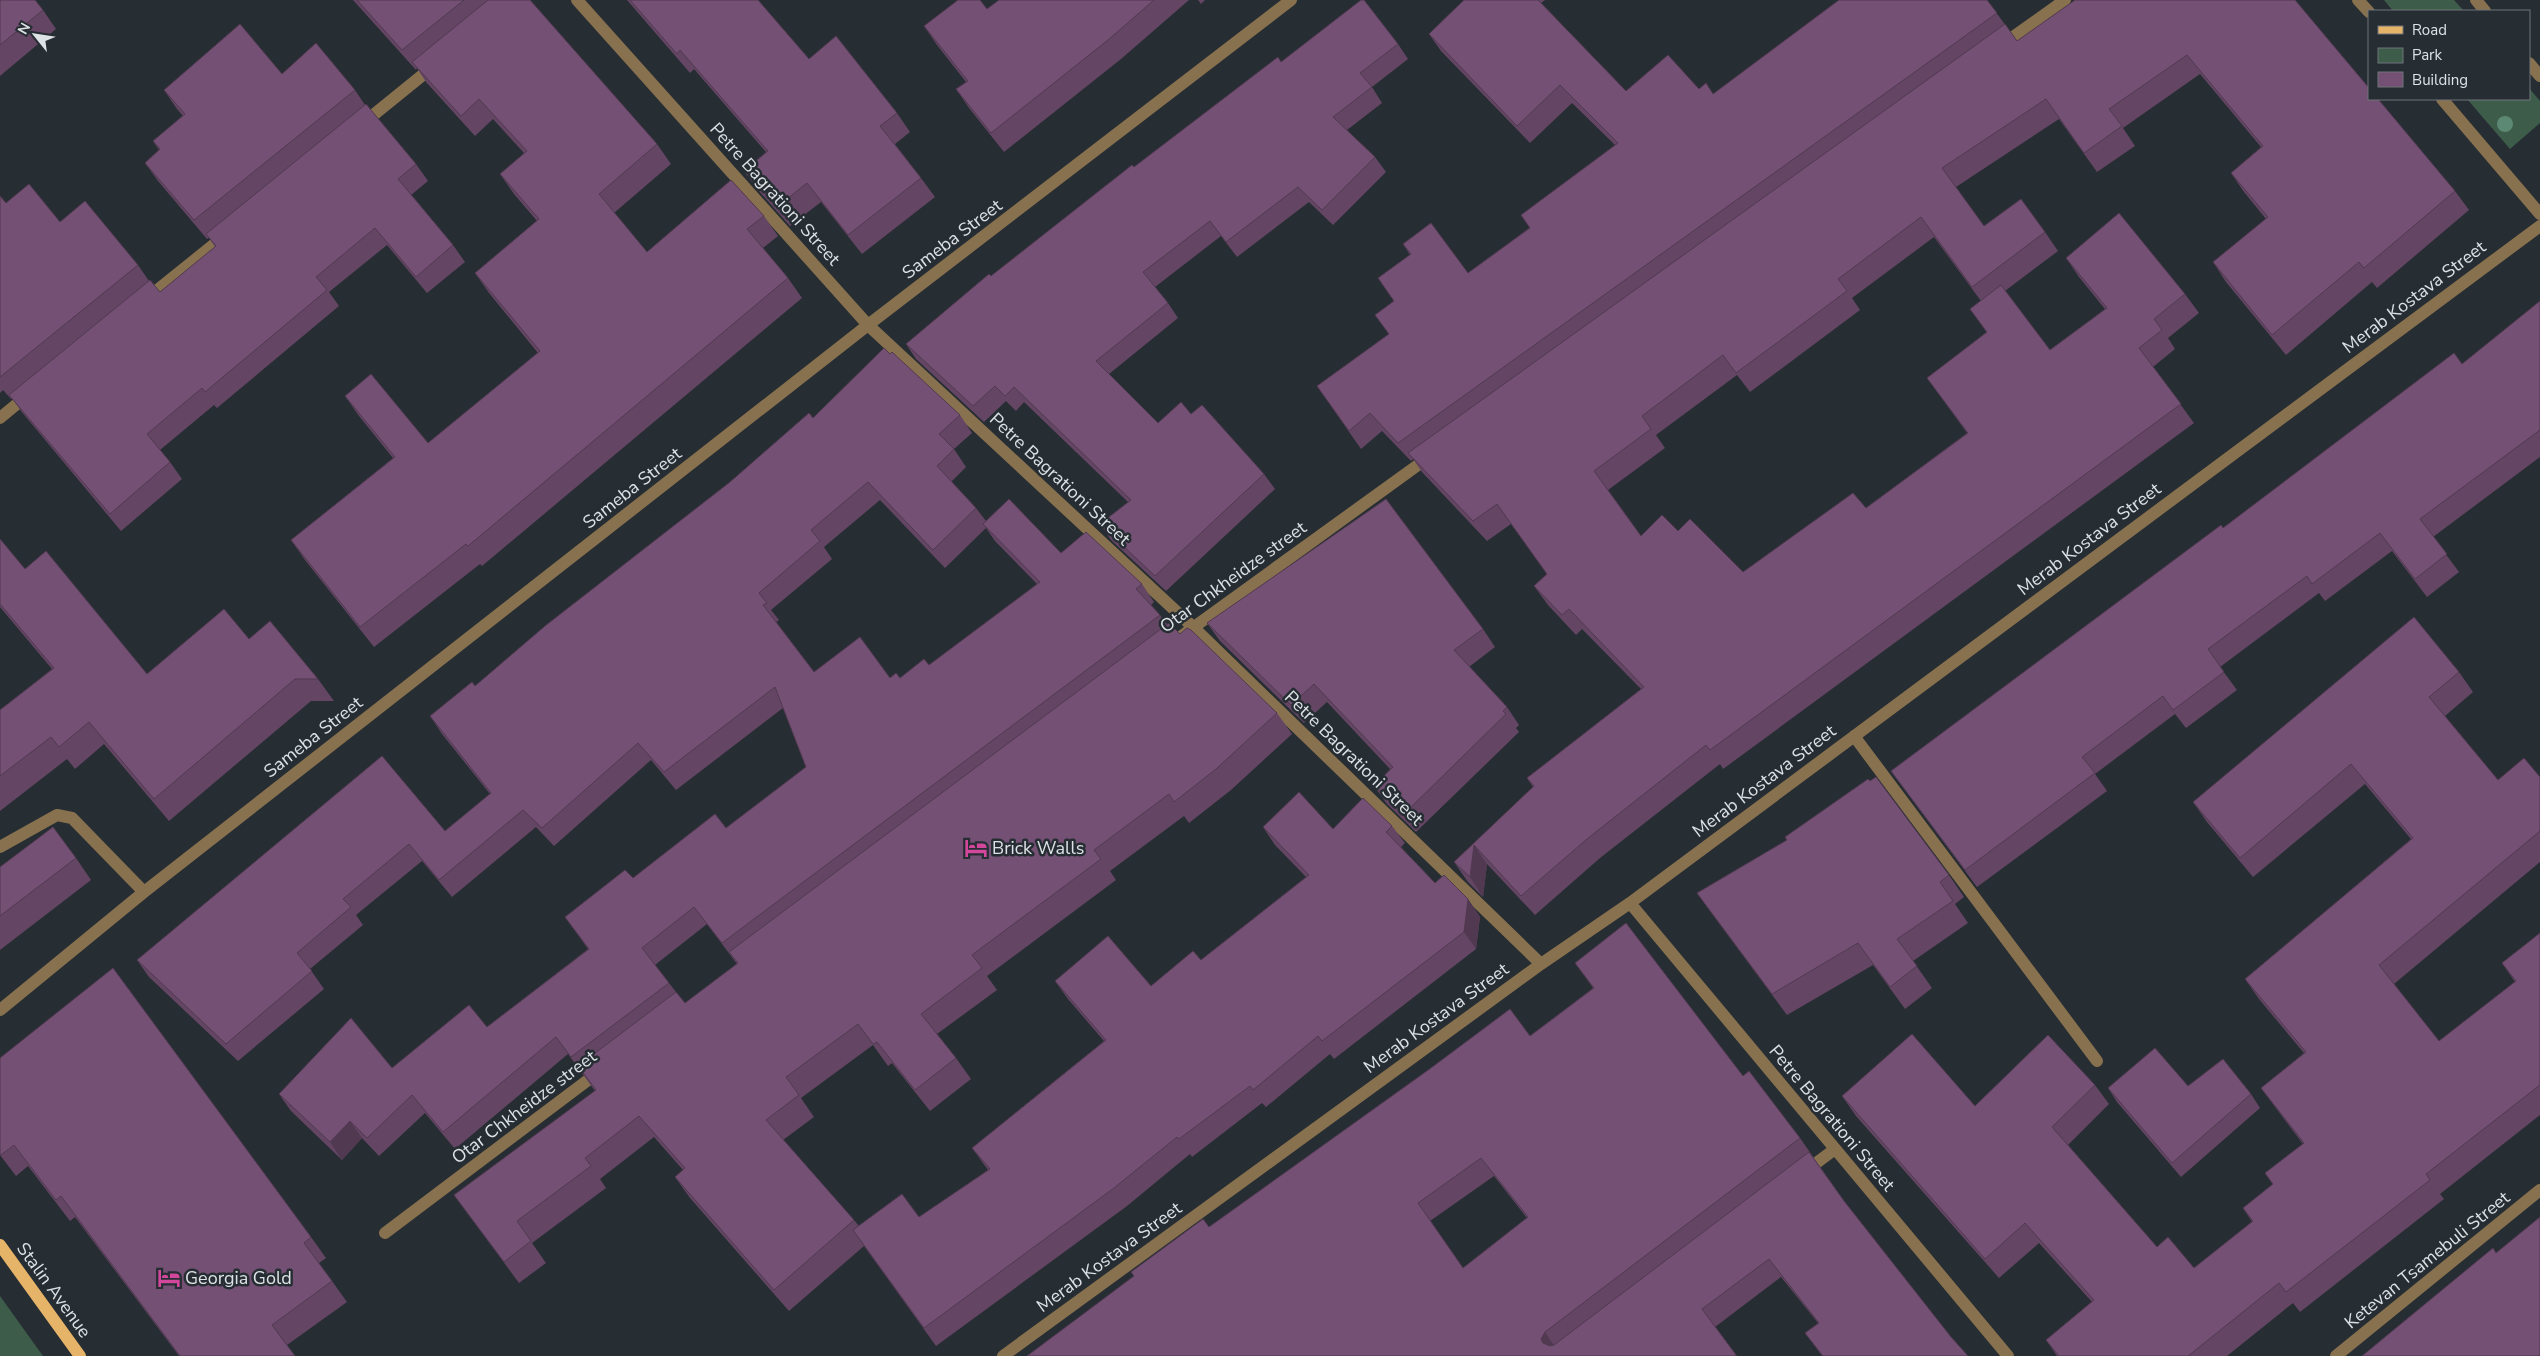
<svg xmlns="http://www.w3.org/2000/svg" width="2540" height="1356" font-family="'Nunito Sans',sans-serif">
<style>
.green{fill:#3e5c4a}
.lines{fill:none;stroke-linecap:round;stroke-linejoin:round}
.minor{stroke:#88714e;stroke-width:12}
.major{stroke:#e6b469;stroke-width:12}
.tree{fill:#5c8973}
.wall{fill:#644664;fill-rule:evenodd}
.shaded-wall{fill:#513951}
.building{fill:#745174;stroke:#513951;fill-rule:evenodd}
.labels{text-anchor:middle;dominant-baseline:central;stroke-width:5;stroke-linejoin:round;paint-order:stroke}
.street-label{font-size:18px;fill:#dde2e6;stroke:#262d33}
.poi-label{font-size:18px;fill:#dde2e6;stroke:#262d33;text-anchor:start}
</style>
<rect width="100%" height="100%" fill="#262d33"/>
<!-- green -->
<path class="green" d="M2384,0H2454L2464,11H2393Z
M2529,88L2540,101V123L2510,149L2467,99H2529Z
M0,1296L43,1356H0Z"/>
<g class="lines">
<!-- minor -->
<path class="minor" d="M577,0L868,325L1193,627L1541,964
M2358,0L2369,12
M2476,0L2485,11
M2002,45L2065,0
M2529,63L2540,76
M2442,99L2540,214
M361,125L435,65
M145,300L227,234
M0,418L29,394
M1176,640L1429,457
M1854,736L2097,1061
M0,847L57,815L72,818L144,892
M1630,903L2008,1356
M0,1010L144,892L868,325L1291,0
M1803,1173L1835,1149
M385,1233L600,1071
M1003,1356L1541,964L1630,903L2540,226
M2336,1356L2540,1190"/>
<!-- major -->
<path class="major" d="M0,1245L80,1356"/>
</g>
<!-- trees -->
<circle class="tree" cx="2505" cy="124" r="8"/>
<!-- wall -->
<path class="wall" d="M0,0L43,10L56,29L0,76Z
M353,0H530L657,144L671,164L614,213L647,252L764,216L778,236L763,248L788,278L802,298L482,566L480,564L374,647L305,560L291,540L393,458L359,416L345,396L428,443L538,353L489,293L475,273L537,221L514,194L500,174L524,153L493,119L475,136L426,82L417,68L416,70Z
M627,0H758L809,59L897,113L910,132L895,144L921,178L935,197L862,254L821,202L790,226L758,190L744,171L766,152L694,69L690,73Z
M999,0H1189L1121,59L1004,152L969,108L956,89L966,82L937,45L924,26L987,9Z
M1198,0H1205L1201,4Z
M1464,0H1545L1541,3L1626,91L1699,89L1713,94L1987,0L2017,41L2295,0L2455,191L2469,210L2377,288L2372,282L2286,355L2226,282L2213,262L2266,219L2244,192L2231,173L2261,147L2200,74L2123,128L2135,146L2097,172L2059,119L1956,187L1984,226L2045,232L2058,251L2005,291L2050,350L2105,309L2079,277L2066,258L2185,294L2199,313L2168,338L2175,349L2153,367L2194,423L1723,769L1720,764L1600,858L1535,915L1487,864L1483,897L1468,882L1454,862L1533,787L1527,778L1641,689L1582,629L1576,635L1548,605L1534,586L1547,574L1511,524L1487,541L1422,472L1413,459L1411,461L1382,431L1361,449L1317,386L1389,334L1375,315L1394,301L1410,255L1403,244L1468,273L1529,228L1615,145L1572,103L1530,143L1441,51L1429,34ZM1934,237L1981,301L1970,309L1987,333L1927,378L1967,433L1866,508L1743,572L1678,531L1641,536L1608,490L1665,448L1656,435L1737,375L1750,392L1860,310L1852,298Z
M1398,44L1408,59L1372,87L1382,103L1347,130L1375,157L1386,172L1333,225L1309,202L1237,257L1221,236L1155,287L1168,303L1178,318L1109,374L1158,423L1191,414L1264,474L1275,489L1166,591L1111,540L1100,524L1128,502L1024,402L1016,411L1006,401L984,422L916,359L906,344L991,276L1134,167L1281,62Z
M282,74L355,90L365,105L416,164L428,181L411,195L453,245L465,262L427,293L387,245L329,292L339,306L217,408L214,405L160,450L170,462L182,479L121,531L21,411L12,398L11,399L3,390L0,393V196L6,203L60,222L138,265L149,281L160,292L215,247L209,238L207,239L158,181L145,163L159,150L153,141L183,116L177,109L164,90Z
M2540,301V457L2433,537L2459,572L2427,597L2392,551L2325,601L2319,593L2220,667L2237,690L2186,728L2175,714L2095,774L2107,791L1977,887L1891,771L2223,528L2462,364Z
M960,415L972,433L954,449L966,467L951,482L976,508L986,521L1061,553L1142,584L1154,602L1151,605L1160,615L1167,624L1277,713L1292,734L1231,790L1189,823L1184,816L1110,871L1116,880L987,976L997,990L937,1034L956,1058L971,1079L930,1111L892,1063L888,1066L873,1045L801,1098L814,1117L783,1140L854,1220L859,1226L919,1217L988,1170L972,1148L1104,1041L1068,999L1055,981L1151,986L1201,960L1306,877L1275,845L1263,827L1333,829L1392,826L1405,843L1401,847L1435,883L1468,899L1480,917L1476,949L1334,1059L1330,1054L1266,1107L1262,1103L1192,1157L1190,1154L1127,1206L936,1346L864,1246L789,1311L690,1198L675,1177L683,1170L654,1137L600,1179L606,1188L532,1243L546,1263L519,1283L454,1195L595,1091L568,1054L455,1149L425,1113L379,1156L362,1138L342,1160L291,1111L279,1094L392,1068L487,1027L588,949L565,917L633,878L726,828L806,767L783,708L676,790L651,760L554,846L536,827L452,897L422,861L356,915L363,925L310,969L324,989L238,1061L149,977L137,960L382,756L445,831L490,794L442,734L430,716L475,686L813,418ZM880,500L945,568L986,528L995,541L1037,584L929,665L900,678L814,672L776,622L779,620L771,610L832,559L824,547ZM707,924L737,964L685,1003L676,992L655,965Z
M0,539L25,569L147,674L249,639L318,679L334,701H311L169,821L104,744L75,769L67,759L0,811V710L52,669L0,607Z
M1207,623L1483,629L1495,647L1469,667L1507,707L1519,725L1516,728L1519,732L1416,832L1387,804L1374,786L1390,769L1327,702L1304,723L1220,641Z
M2459,672L2473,692L2445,716L2498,780L2540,777V862L2394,984L2439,1041L2515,982L2502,963L2540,933V1115L2440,1194L2444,1199L2300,1312L2293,1303L2227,1356H2057L2046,1340L2092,1302L2039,1243L1999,1278L1856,1116L1842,1096L1975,1106L2095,1085L2109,1104L2068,1145L2157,1247L2194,1268L2252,1222L2243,1208L2273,1185L2265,1173L2303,1144L2275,1107L2261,1088L2304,1053L2259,999L2245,979L2411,839L2365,784L2253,877L2207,822L2193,802Z
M76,858L91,880L0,950V867Z
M1949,875L1964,897L1955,904L1968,923L1913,961L1932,988L1905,1009L1873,965L1787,1015L1712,914L1697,893Z
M1575,963L1743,1076L1800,1138L1844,1201L1951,1337L1968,1356H1822L1805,1333L1818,1323L1781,1277L1715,1327L1737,1356H1027L1209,1227L1530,1036L1593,988ZM1494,1176L1527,1218L1463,1268L1430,1221Z
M0,1058L311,1237L326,1258L319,1263L347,1302L287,1345L295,1356H179L75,1217L70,1221L28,1166L16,1176L0,1155Z
M2188,1086L2251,1094L2260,1108L2181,1177L2117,1102L2108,1088Z"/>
<!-- shaded-wall -->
<path class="shaded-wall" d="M1474,845L1487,864L1483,897L1470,877Z
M1468,899L1480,917L1476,949L1464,932Z
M350,1121L362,1138L342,1160L330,1142Z
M1545,1332L1557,1350L1543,1343L1541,1339Z"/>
<!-- building -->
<path class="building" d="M0,0H35L43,10L0,45Z
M357,0H464L402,50Z
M488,0H530L657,144L599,194L647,252L731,180L764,216L747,229L788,278L468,546L466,544L360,627L291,540L395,457L345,396L371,374L428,443L540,351L475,273L539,219L500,174L527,151L479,99L461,116L412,62Z
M630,0H758L809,59L836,36L897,113L880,126L921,178L848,235L807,183L777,207L744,171L768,151L680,50L677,54Z
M958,0H980L987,9L999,0H1154L1108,40L991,133L956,89L968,81L924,26Z
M1361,0H1364L1398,44L1360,73L1372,87L1333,117L1375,157L1322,210L1298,187L1226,242L1210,221L1143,272L1168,303L1096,361L1158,423L1181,402L1191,414L1202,405L1264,474L1155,576L1100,524L1131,500L1014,387L1005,396L995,386L973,406L906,344L989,274L991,276L1132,165L1134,167L1278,57L1281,62Z
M1464,0H1538L1626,91L1668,55L1699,89L1706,83L1713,94L1839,0H1987L1997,13L1398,443L1370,413L1349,431L1317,386L1389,334L1375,315L1394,301L1378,278L1411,254L1403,244L1431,223L1468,273L1530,228L1521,215L1618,143L1560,85L1517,126L1429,34Z
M2075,0H2295L2369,88V99H2378L2455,191L2364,268L2359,262L2272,335L2213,262L2268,217L2231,173L2263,146L2187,55L2109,109L2122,126L2084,153L2046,99L1942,168L1984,226L2021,199L2045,232L1972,287L1921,217L1838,279L1847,291L1736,373L1723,355L1642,416L1651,429L1594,471L1641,536L1662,515L1678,531L1690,519L1743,572L1853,493L1866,508L1968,433L1927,378L1987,332L1970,309L2001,285L2050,350L2107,308L2066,258L2119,213L2185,294L2154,319L2162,330L2139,348L2181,404L1710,750L1706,745L1587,839L1521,896L1474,845L1470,877L1454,862L1534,786L1527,778L1644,687L1569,609L1562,615L1534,586L1547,574L1497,504L1473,521L1408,453L2005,24L2017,41Z
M240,24L282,74L316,43L355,90L194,220L145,163L160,149L153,141L185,114L164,90Z
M366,104L416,164L398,179L453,245L416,277L375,228L316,277L327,290L205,392L202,388L147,434L170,462L110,514L9,395L150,280L160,292L216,246L206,234Z
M29,184L60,222L85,201L138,265L0,377V196L6,203Z
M2540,301V430L2420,519L2447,554L2415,579L2380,533L2312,584L2307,576L2208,649L2224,672L2173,710L2163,696L2082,757L2095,773L1965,870L1891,771L2221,525L2223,528L2454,353L2462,364Z
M884,348L890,354L892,352L960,415L939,434L954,449L937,466L976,508L933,550L868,482L811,530L820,541L759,593L767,603L763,605L814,672L860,637L890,678L896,673L900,678L924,659L929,665L1040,582L983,524L1009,499L1061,553L1086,532L1142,584L1136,589L1160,615L722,943L694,907L642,948L669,983L571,1057L556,1037L443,1132L412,1095L367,1138L350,1121L330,1142L279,1094L351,1018L392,1068L469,1005L487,1027L589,949L565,917L625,870L633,878L715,814L726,828L806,767L775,687L664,772L638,743L542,828L523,810L439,880L409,844L343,899L351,907L297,953L312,971L226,1044L137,960L382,756L445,831L491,793L430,716L472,682L475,686L545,626L730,482L809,413L813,418Z
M1386,499L1483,629L1454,650L1507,707L1503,711L1506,714L1404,814L1374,786L1393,767L1314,684L1291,705L1207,623Z
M0,539L25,569L46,551L147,674L224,609L249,639L270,621L318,679H295L154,799L89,722L59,747L51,737L0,776V710L54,668L0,604Z
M2414,617L2459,672L2429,697L2498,780L2524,758L2540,777V831L2379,965L2439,1041L2516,981L2502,963L2540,933V1085L2426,1174L2430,1180L2286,1292L2279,1283L2188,1356H2059L2046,1340L2094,1300L2025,1223L1985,1259L1842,1096L1912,1034L1975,1106L2048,1035L2095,1085L2052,1127L2157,1247L2168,1237L2194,1268L2253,1221L2243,1208L2273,1184L2265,1173L2304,1143L2261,1088L2306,1052L2245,979L2413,838L2351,764L2240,858L2193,802Z
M1169,623L1180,634L1187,628L1191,630L1277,713L1216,769L1174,802L1169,794L1094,850L1101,859L972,955L982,968L921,1014L956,1058L915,1090L877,1042L873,1044L858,1024L786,1077L799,1095L766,1120L854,1220L774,1290L675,1177L685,1168L639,1116L585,1158L591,1166L517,1221L531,1241L504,1262L454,1195L596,1090L578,1066L676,992L685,1003L738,963L729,952Z
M1876,777L1949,875L1940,882L1953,901L1897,939L1917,966L1890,987L1858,943L1772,994L1697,893L1787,840L1785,837L1868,779L1870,781Z
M1299,792L1333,829L1363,798L1392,826L1386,832L1435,883L1444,875L1468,899L1464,932L1322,1041L1318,1036L1253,1090L1250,1086L1179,1139L1177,1137L1114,1188L924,1328L853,1230L902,1194L919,1217L990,1169L972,1148L1106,1040L1055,981L1108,936L1151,986L1193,951L1201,960L1309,875L1263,827Z
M53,827L76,858L0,916V867Z
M1626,923L1743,1076L1749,1071L1800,1138L1545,1332L1541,1339L1543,1343L1550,1346L1554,1345L1809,1152L1844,1201L1951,1337L1968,1356H1823L1805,1333L1819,1323L1769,1259L1702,1309L1736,1355L1735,1356H1027L1134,1276L1131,1272L1203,1219L1209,1227L1431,1068L1510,1009L1530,1036L1594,988L1575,963ZM1481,1158L1528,1217L1463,1268L1418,1203Z
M113,968L311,1237L304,1243L332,1281L272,1325L295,1356H180L61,1196L56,1200L14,1145L1,1155L0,1153V1058Z
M2155,1048L2188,1086L2223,1059L2251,1094L2172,1163L2108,1088Z
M2540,1217V1356H2362L2493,1248L2496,1253Z"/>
<!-- icons -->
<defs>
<symbol id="hotel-bare" viewBox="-9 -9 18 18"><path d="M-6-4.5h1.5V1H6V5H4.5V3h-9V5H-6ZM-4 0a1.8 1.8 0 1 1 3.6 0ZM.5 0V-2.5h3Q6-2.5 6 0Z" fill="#d1479c" stroke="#262d33" stroke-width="2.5" paint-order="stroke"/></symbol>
</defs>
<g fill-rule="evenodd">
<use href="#hotel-bare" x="960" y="832" width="32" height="32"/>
<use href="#hotel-bare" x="153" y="1262" width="32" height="32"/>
</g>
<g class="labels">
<!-- street labels -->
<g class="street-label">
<text transform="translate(775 194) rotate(48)">Petre Bagrationi Street</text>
<text transform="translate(952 239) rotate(-37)">Sameba Street</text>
<text transform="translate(2414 297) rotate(-37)">Merab Kostava Street</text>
<text transform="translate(1060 479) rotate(43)">Petre Bagrationi Street</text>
<text transform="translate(632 488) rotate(-38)">Sameba Street</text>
<text transform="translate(2089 539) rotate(-37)">Merab Kostava Street</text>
<text transform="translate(1233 577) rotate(-36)">Otar Chkheidze street</text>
<text transform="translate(313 737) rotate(-38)">Sameba Street</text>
<text transform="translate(1354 758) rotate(44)">Petre Bagrationi Street</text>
<text transform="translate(1764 781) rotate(-37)">Merab Kostava Street</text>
<text transform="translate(1436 1018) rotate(-36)">Merab Kostava Street</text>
<text transform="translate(524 1107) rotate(-37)">Otar Chkheidze street</text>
<text transform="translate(1832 1118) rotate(50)">Petre Bagrationi Street</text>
<text transform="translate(1109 1257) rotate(-36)">Merab Kostava Street</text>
<text transform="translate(2427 1260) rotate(-39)">Ketevan Tsamebuli Street</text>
<text transform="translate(54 1290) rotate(54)">Stalin Avenue</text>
</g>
<!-- poi labels -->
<g class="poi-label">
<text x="992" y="848">Brick Walls</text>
<text x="185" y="1278">Georgia Gold</text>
</g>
</g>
<!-- legend -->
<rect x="2368" y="10" width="162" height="90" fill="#262d33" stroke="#6f757b"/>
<rect x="2378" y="26" width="25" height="8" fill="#e6b469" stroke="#6f757b"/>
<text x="2412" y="35" font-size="15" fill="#dde2e6">Road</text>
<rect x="2378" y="48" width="25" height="15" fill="#3e5c4a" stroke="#6f757b"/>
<text x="2412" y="60" font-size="15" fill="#dde2e6">Park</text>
<rect x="2378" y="72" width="25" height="15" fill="#745174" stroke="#6f757b"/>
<text x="2412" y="85" font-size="15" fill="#dde2e6">Building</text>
<!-- north arrow -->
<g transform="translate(35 35) rotate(300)" stroke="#262d33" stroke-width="4" paint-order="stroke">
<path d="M0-4L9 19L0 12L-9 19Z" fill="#dde2e6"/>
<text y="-8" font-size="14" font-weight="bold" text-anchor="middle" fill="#dde2e6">N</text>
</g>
</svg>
